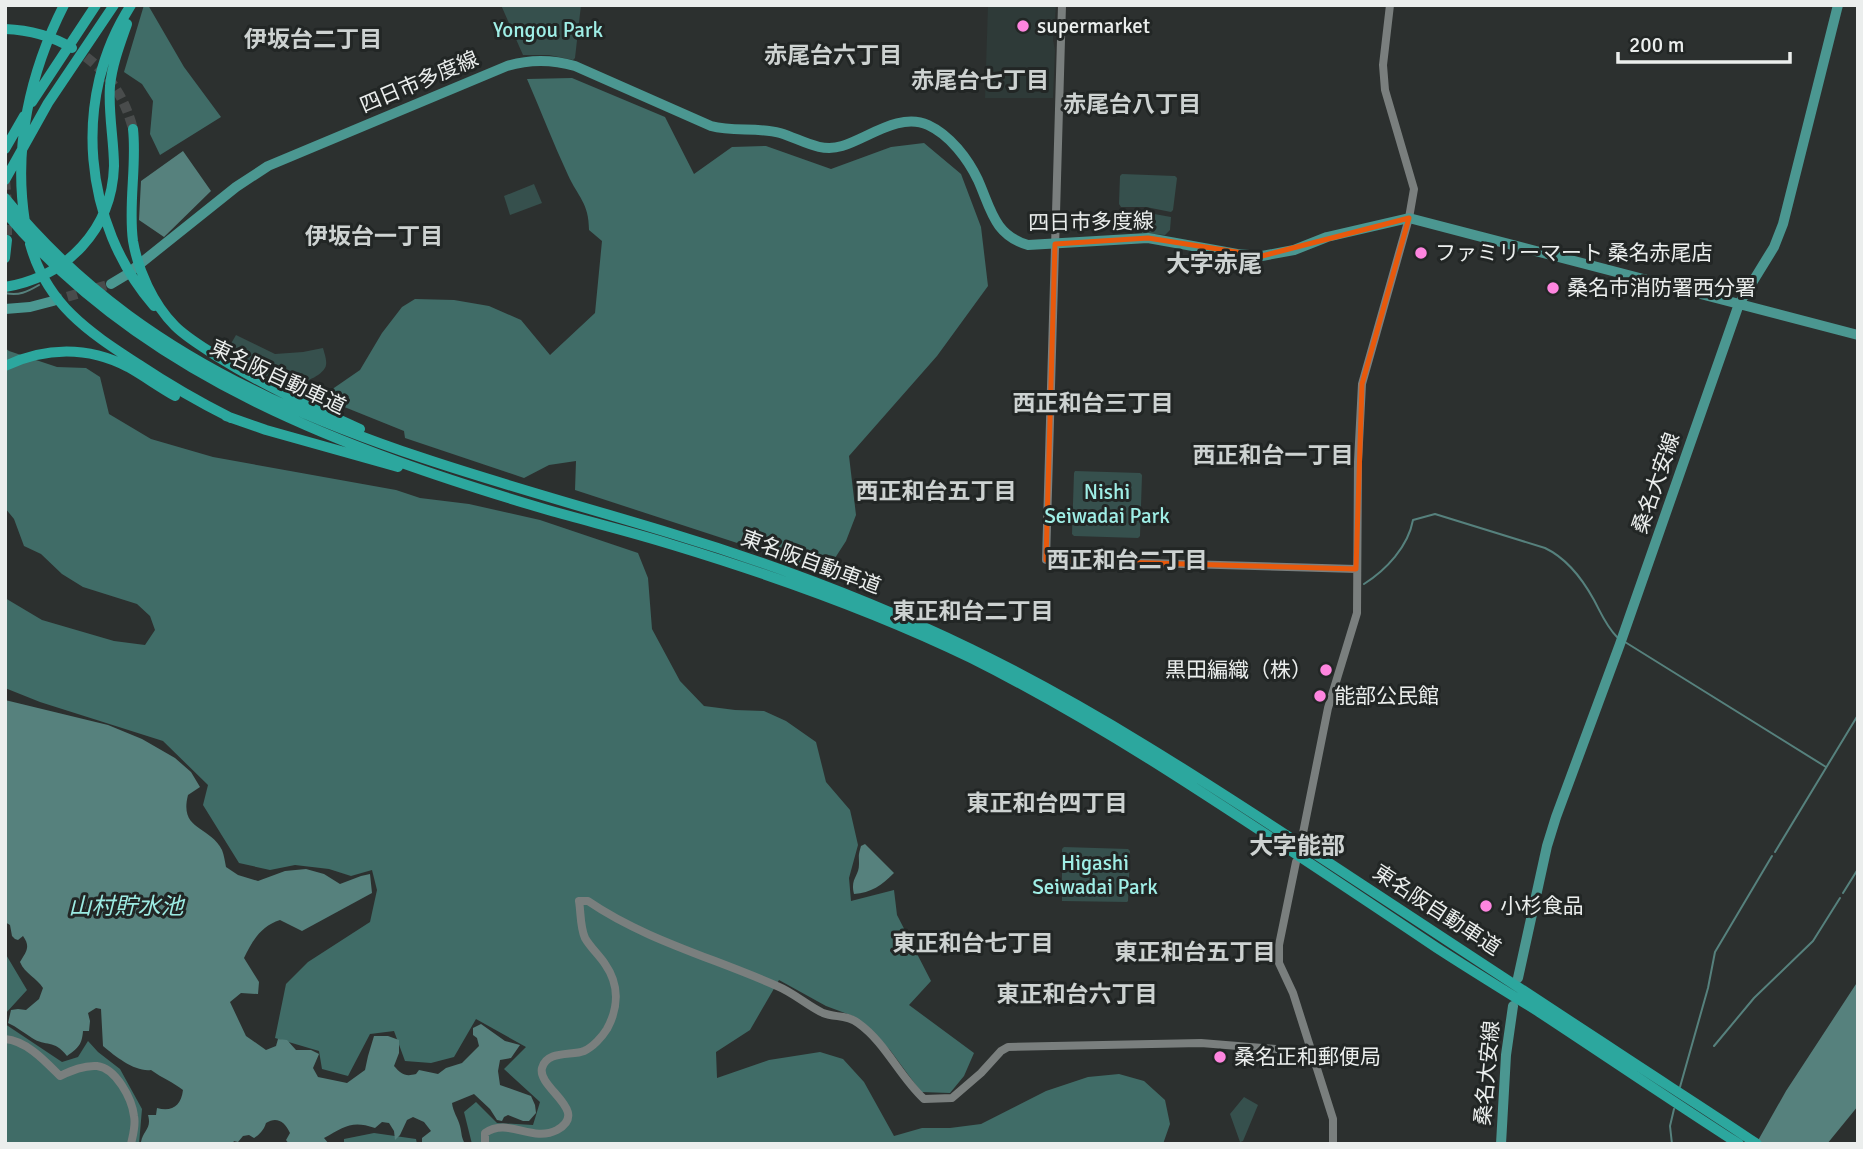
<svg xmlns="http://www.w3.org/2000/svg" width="1863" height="1149" font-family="Signika,'Noto Sans JP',sans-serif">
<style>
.built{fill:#2e3a38}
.green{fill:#36504d}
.forest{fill:#406c67}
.water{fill:#56817d}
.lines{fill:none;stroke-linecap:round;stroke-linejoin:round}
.stream{stroke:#56817d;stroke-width:2}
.primary-tunnel{stroke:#494c4c;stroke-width:10;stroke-dasharray:10 5;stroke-linecap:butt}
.motorway-tunnel{stroke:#494c4c;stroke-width:10;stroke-dasharray:10 5;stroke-linecap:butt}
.tertiary{stroke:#7a7f7e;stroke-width:8}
.primary{stroke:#4b9791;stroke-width:10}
.motorway{stroke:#2ca79e;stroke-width:10}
.marked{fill:none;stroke:#e8590c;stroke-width:5;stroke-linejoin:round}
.poi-dot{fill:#fe85df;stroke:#222625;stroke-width:2.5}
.labels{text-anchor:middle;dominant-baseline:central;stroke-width:6;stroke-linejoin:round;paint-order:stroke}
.poi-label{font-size:21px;fill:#ebeeed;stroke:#222625;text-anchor:start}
.park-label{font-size:21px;fill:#9feee6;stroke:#222625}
.street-label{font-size:21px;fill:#ebeeed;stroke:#222625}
.neighbourhood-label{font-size:23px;font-weight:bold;fill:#cdd2d1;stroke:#222625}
.water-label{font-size:23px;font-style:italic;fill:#9cebe3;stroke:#222625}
.quarter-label{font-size:24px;font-weight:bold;fill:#cdd2d1;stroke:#222625}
</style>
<rect width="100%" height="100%" fill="#2c302f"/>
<!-- built -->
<path class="built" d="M988,5H1056L1055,18L1053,26V40L1055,50L1053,98H985Z"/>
<!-- green -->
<path class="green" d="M501,5H581L575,58L573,60L549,55H523Z
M1122,174L1175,176L1177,178L1173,210L1171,212L1146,207H1121L1119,204L1120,176Z
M534,184L542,203L510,215L504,196Z
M1143,212L1171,217L1170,230L1165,235L1142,233Z
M236,335L275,354L303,352L323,348C324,352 327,360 326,365C325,374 305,383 297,383C288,383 282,379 275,384L253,374L225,354Z
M1075,471L1140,473L1142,475L1140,536L1138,538L1074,536L1072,534L1074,473Z
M1064,847L1128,849L1130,851L1128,901L1127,902L1062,901V849Z
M1244,1097L1258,1105L1243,1141L1240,1142L1230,1114Z"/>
<!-- forest -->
<path class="forest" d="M144,5H148L184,67L221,117L160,155L150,134L153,101L142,84L124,72Z
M572,78L665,117L694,174L732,147L766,146L831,169L891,147L924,143L961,174L981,227L988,286L937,356L849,456L856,515L846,541L826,572L575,490L576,461L549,465L524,478L405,438L404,431L327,400L331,390L360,370L382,333L402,307L415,299L454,300L489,306L521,320L550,355L595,313L602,241L589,230C589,203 578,197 568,175C553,143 541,111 527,79Z
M5,348L9,351L57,367L86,368L100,377L109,414L151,439L213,457L396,490L420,498L469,504L540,520L638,553L648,578L652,629L680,681L704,706L735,710L764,711L786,721L816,742L826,782L850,810L858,845L849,878L851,901L894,890L897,915L931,981L909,1005L974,1053L964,1076L950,1093L921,1092L890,1050L853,1016L826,1006L779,980L750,1030L716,1052L717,1078L769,1060L820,1052L843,1059L864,1082L894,1136L922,1128H950L981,1124L1046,1091L1088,1077L1119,1074L1144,1081L1165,1100L1170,1124L1163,1144H472L464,1112L476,1102L497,1123L533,1125L540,1102L504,1069L526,1047L476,1019L454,1057L431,1063L405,1061L394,1031L370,1034L348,1076L322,1069L319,1051L275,1038L286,984L308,962L370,922L377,890L372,870L351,876L329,869L295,865L270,870L239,863L203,805L208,785L163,741L40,702L5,688V598L42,620L114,641L145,645L155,630L150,616L137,604L83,587L62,574L41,554L24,546L14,519L5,508Z
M5,953L27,990L5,1014Z
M5,1024L62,1062L78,1057L88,1041L98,1052L120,1069L142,1109L139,1144H5Z
M374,1133L416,1139L417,1144H344V1139Z"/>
<!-- water -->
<path class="water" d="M183,151L211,191L164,237L139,220L141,181Z
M5,700L108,725L142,739L175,758L191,772L200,787L188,795C179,831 209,825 222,850C224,855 225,862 226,867L238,875L258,881L285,871L306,869L324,874L340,884L361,876L370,874L372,893L302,931L280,920C261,926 252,941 244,958L259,982L258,994L241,993L230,1002L246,1036L266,1050L276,1046L278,1039L287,1040L296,1050H311L319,1054L313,1068L318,1077L347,1083L365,1070L368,1056L374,1036H388L399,1040V1053L394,1066C401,1074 405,1077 416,1074L419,1070L438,1074L446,1068L462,1063L479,1046L477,1038L473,1035V1028L481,1024L505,1041L520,1045L511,1058L500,1060L498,1071L500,1085L531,1096L535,1105L536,1113L529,1121H523L508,1115L504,1117L502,1121L497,1120L490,1109L474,1094L452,1103C453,1112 458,1118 460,1126C462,1134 461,1137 465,1144H422V1138L431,1131L424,1122L413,1117L407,1120L400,1135L395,1140L394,1131L389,1123L382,1122L375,1128C351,1120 345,1127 324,1138L329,1144H289L286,1140L290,1133C285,1122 277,1116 266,1123C264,1130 259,1135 254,1138L249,1135L243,1136L238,1142L234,1141L232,1144H143L141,1142C143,1130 152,1129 148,1115H156L157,1108C172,1112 181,1106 183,1090C173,1082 162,1078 151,1070C135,1072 116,1057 103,1046L101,1009L96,1008L88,1013L90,1021L89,1031H83C82,1045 78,1048 67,1056C54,1039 46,1047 32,1038C24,1033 17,1027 8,1023L11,1010L18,1009L26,1010L39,999L43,988C37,978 25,974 20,962C26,952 31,947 23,936L18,940L15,939L12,936L10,925L5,922Z
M865,844L894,873C882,885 871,893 854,894C850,878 859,877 859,864C859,854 858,857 861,846Z
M1858,981V1106L1827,1144H1756L1786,1091Z"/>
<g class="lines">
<!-- stream -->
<path class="stream" d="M5,293C19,296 27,292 39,285
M1364,584C1386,570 1408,547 1413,520L1435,514L1545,548C1566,558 1583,580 1594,600C1601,613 1606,626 1617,637
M1625,642L1826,767
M1775,852L1858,715
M1843,893L1858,869
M1714,1046L1754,998L1813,941L1840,898
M1680,1087L1708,988L1715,952L1772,856
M1672,1144L1670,1126L1674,1109"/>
<!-- primary-tunnel -->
<path class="primary-tunnel" d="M53,301L111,284"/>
<!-- motorway-tunnel -->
<path class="motorway-tunnel" d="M86,57C111,76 125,99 133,129
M5,180L7,204V240"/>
<!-- tertiary -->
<path class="tertiary" d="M1062,5L1046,560L1356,569
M1302,838L1328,708L1357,613L1358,462L1362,384L1409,218L1414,189L1385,90L1383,65L1390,5
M1296,862L1279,945V963L1293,993L1333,1119V1144
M5,1039C27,1041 45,1061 60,1076C71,1071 84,1065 97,1066C116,1068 132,1099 134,1116C136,1125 133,1135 131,1144
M485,1144V1133C508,1117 532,1143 557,1130C591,1111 537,1088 542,1068C547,1050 572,1056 584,1051C593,1047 602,1037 607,1029C619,1007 619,984 605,964C599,955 590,947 585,938C580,927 581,913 579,901H588C645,940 714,958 777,986C794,993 808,1006 823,1013C835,1018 846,1014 858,1023C886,1043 899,1076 924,1099L952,1098L981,1073L1001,1051L1008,1047L1201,1043L1312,1052"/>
<!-- primary -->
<path class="primary" d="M111,284L126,275L236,187L268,166L507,66C530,59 551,59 575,66L711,126C733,132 757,127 780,133C801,139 819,153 842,146C868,138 900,112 928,125C950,135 968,159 978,180C991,209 994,235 1028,245L1148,238L1237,254L1262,256L1294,250L1327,237L1409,218L1858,335
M5,309L30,307L53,301
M1518,978L1547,846L1556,817L1620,644L1739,304L1774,247L1783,224L1838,5
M1501,1144L1506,1055L1513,1006"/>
<!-- motorway -->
<path class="motorway" d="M131,5C71,97 83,224 154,306
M5,29C29,30 52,36 72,48
M32,102L96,5
M133,129C137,166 128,204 133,241C138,270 153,304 175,326C187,338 203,347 218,357C263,385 311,407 360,429
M5,149L24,116
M5,180L48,103L114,5
M5,198C174,406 427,459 670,533C773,564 874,602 971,649C1105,714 1228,797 1352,878C1436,933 1520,989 1605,1044C1656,1078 1707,1110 1757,1144
M5,212C142,377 349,451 548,510C590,522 632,532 673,545C775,576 876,612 971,658C1037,691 1100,728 1162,767C1255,826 1346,887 1437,948C1471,970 1505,991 1539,1012C1606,1056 1672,1101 1739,1144
M25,222C13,147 30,72 64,5
M30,244C47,305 89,332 138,364C168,384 199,402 231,418
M5,258L7,240
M5,287C66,277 112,230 114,166C114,140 108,113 110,86C112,65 120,44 127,24
M5,366C45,347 88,346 128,367C144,376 159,387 175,396
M226,416L266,430L398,467"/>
</g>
<!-- marked area -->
<path class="marked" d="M1409,218L1362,384L1356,569L1046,560L1055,244L1148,238L1262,256Z"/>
<!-- markers -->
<g class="poi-dot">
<circle cx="1023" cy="26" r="7"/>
<circle cx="1421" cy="253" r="7"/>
<circle cx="1553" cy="288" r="7"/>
<circle cx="1326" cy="670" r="7"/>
<circle cx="1320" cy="696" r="7"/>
<circle cx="1486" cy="906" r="7"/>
<circle cx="1220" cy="1057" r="7"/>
</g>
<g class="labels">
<!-- poi labels -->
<g class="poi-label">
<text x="1037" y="26">supermarket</text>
<text x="1435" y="253">ファミリーマート 桑名赤尾店</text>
<text x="1567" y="288">桑名市消防署西分署</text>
<text x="1312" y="670" text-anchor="end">黒田編織（株）</text>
<text x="1334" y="696">能部公民館</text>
<text x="1500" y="906">小杉食品</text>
<text x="1234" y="1057">桑名正和郵便局</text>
</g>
<!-- park labels -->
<g class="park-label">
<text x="548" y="30">Yongou Park</text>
<text x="1107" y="492">Nishi<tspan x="1107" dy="24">Seiwadai Park</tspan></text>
<text x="1095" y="863">Higashi<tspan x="1095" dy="24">Seiwadai Park</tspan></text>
</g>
<!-- street labels -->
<g class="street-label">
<text transform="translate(419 82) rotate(-23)">四日市多度線</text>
<text transform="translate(1091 222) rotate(-1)">四日市多度線</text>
<text transform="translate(278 377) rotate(25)">東名阪自動車道</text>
<text transform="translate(1656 483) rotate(-71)">桑名大安線</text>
<text transform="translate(811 562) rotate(20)">東名阪自動車道</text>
<text transform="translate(1437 910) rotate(33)">東名阪自動車道</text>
<text transform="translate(1487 1073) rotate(-85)">桑名大安線</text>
</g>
<!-- neighbourhood labels -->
<g class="neighbourhood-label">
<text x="313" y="39">伊坂台二丁目</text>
<text x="833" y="55">赤尾台六丁目</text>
<text x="980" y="80">赤尾台七丁目</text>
<text x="1132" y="104">赤尾台八丁目</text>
<text x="374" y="236">伊坂台一丁目</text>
<text x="1093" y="403">西正和台三丁目</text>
<text x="1273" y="455">西正和台一丁目</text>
<text x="936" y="491">西正和台五丁目</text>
<text x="1127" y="560">西正和台二丁目</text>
<text x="973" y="611">東正和台二丁目</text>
<text x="1047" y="803">東正和台四丁目</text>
<text x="973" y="943">東正和台七丁目</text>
<text x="1195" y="952">東正和台五丁目</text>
<text x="1077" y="994">東正和台六丁目</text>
</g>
<!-- water labels -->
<g class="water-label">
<text x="126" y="906">山村貯水池</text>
</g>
<!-- quarter labels -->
<g class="quarter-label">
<text x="1214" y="264">大字赤尾</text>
<text x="1297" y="846">大字能部</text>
</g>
</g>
<!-- border -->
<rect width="1863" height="1149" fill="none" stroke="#ebeeed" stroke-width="14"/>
<!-- scale -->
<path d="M1618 52v10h172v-10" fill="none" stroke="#ebeeed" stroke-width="3.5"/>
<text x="1629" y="52" font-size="21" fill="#ebeeed" stroke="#222625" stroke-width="5" paint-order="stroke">200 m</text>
</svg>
